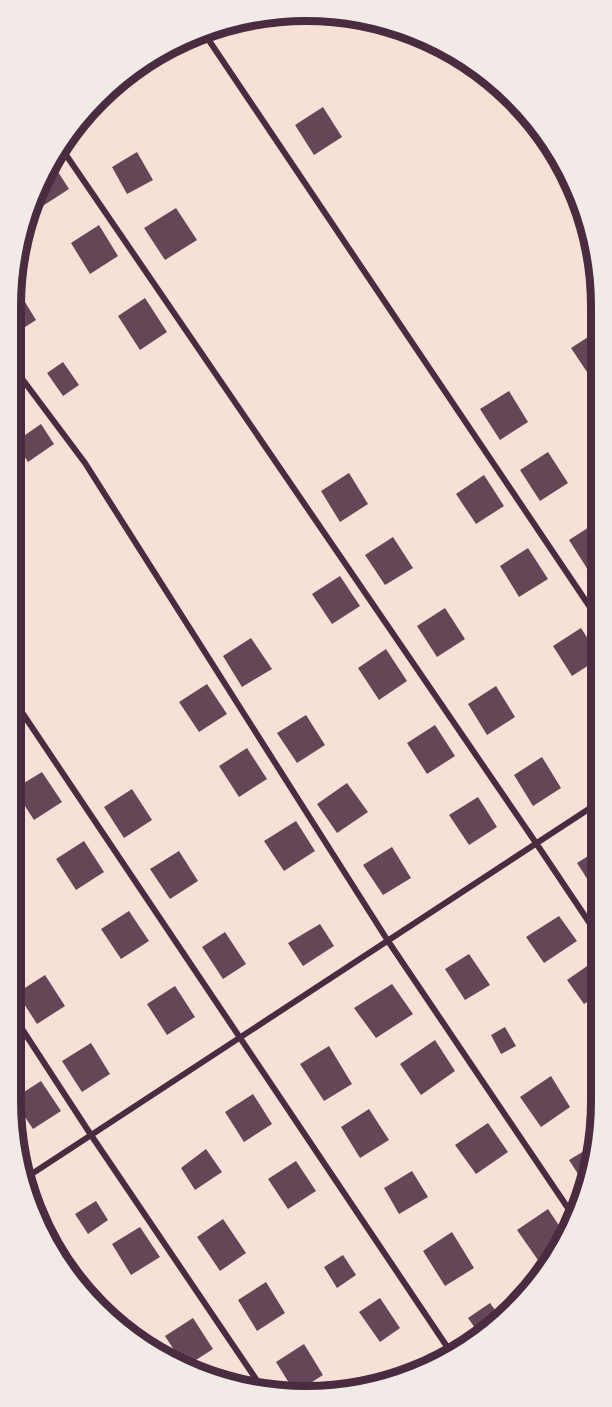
<svg xmlns="http://www.w3.org/2000/svg" width="612" height="1407" font-family="'Work Sans',sans-serif">
<style>
.building{fill:#644757}
.lines{fill:none;stroke-linecap:round;stroke-linejoin:round}
.minor{stroke:#4a2c40;stroke-width:6}
.rim{fill:none;stroke:#4a2c40;stroke-width:8}
</style>
<rect width="100%" height="100%" fill="#f7e1d7"/>
<!-- building -->
<path class="building" d="M323,107L342,137L314,155L295,125Z
M137,152L153,180L127,194L112,167Z
M53,164L69,189L41,207L35,196Z
M176,208L197,240L165,260L144,228Z
M99,225L118,256L90,274L71,243Z
M17,289L36,320L11,336V306L13,291Z
M145,298L167,332L140,350L118,316Z
M599,330V373L591,378L571,348Z
M63,362L79,385L63,396L47,373Z
M509,391L528,422L500,440L480,409Z
M41,424L54,444L28,462L15,442Z
M548,452L568,483L540,501L520,470Z
M349,473L368,504L340,522L321,491Z
M484,475L504,506L476,524L456,494Z
M597,522L600,526V563L588,570L569,540Z
M393,537L413,568L385,585L365,555Z
M528,548L548,579L519,597L500,566Z
M340,576L360,606L332,624L312,594Z
M445,608L465,639L437,657L417,626Z
M581,628L600,658L572,676L553,646Z
M251,638L272,669L242,687L223,656Z
M386,649L407,681L379,700L358,668Z
M207,684L227,714L199,732L179,702Z
M496,686L515,717L487,735L468,704Z
M306,715L325,745L297,763L277,733Z
M435,725L455,756L427,774L407,743Z
M247,748L267,779L239,797L219,766Z
M542,757L561,788L533,806L514,775Z
M42,772L62,802L34,820L14,789Z
M347,783L368,812L337,833L317,804Z
M132,789L152,820L124,838L104,807Z
M478,797L497,827L469,845L449,815Z
M296,821L315,851L284,871L264,841Z
M84,841L104,872L76,890L56,859Z
M392,847L411,878L383,895L363,865Z
M601,848V887L595,891L577,863Z
M179,851L198,881L170,899L150,869Z
M129,911L149,941L121,959L101,929Z
M559,916L577,941L544,963L526,937Z
M11,924L18,936L11,941Z
M320,924L334,946L303,966L288,943Z
M225,932L246,964L223,979L202,947Z
M469,954L490,985L465,1000L445,969Z
M593,962L601,974V993L584,1004L567,980Z
M45,975L65,1006L37,1024L17,993Z
M392,984L413,1014L376,1038L354,1008Z
M175,986L195,1017L167,1035L147,1004Z
M505,1027L516,1046L501,1054L491,1035Z
M435,1040L455,1071L421,1095L400,1064Z
M91,1043L110,1074L82,1092L62,1061Z
M329,1046L352,1084L324,1101L300,1064Z
M11,1047L20,1059L11,1066Z
M551,1076L570,1107L541,1127L520,1097Z
M41,1081L61,1111L33,1129L13,1099Z
M253,1094L272,1124L244,1142L225,1112Z
M369,1109L389,1140L360,1158L341,1127Z
M488,1123L508,1152L476,1174L455,1145Z
M594,1145L587,1188L569,1160Z
M206,1149L222,1172L195,1190L181,1168Z
M296,1161L316,1191L288,1209L268,1179Z
M412,1171L428,1197L399,1214L384,1188Z
M96,1201L108,1220L88,1234L75,1214Z
M548,1209L564,1233L553,1254L540,1263L517,1230Z
M223,1219L246,1253L220,1271L197,1237Z
M140,1227L160,1257L131,1275L112,1244Z
M452,1232L474,1268L445,1286L423,1251Z
M343,1255L356,1275L337,1288L324,1267Z
M266,1282L285,1313L257,1331L238,1300Z
M380,1298L400,1328L380,1342L359,1312Z
M490,1303L501,1318L480,1335L468,1318Z
M193,1318L213,1349L185,1367L165,1336Z
M304,1344L323,1375L298,1391H294L276,1362Z
M422,1362L426,1367L402,1376Z"/>
<g class="lines">
<!-- minor -->
<path class="minor" d="M204,33L600,622
M62,149L536,843L601,940
M11,364L85,463L388,941L574,1217
M11,696L454,1357
M11,1012L91,1135L264,1391
M24,1179L601,801"/>
</g>
<!-- crop -->
<path d="M0 0H612V1407H0ZM306 21H306A285 285 0 0 1 591 306V1101A285 285 0 0 1 306 1386H306A285 285 0 0 1 21 1101V306A285 285 0 0 1 306 21Z" fill="#f1eae7" fill-rule="evenodd"/>
<path class="rim" d="M306 21H306A285 285 0 0 1 591 306V1101A285 285 0 0 1 306 1386H306A285 285 0 0 1 21 1101V306A285 285 0 0 1 306 21Z"/>
</svg>
